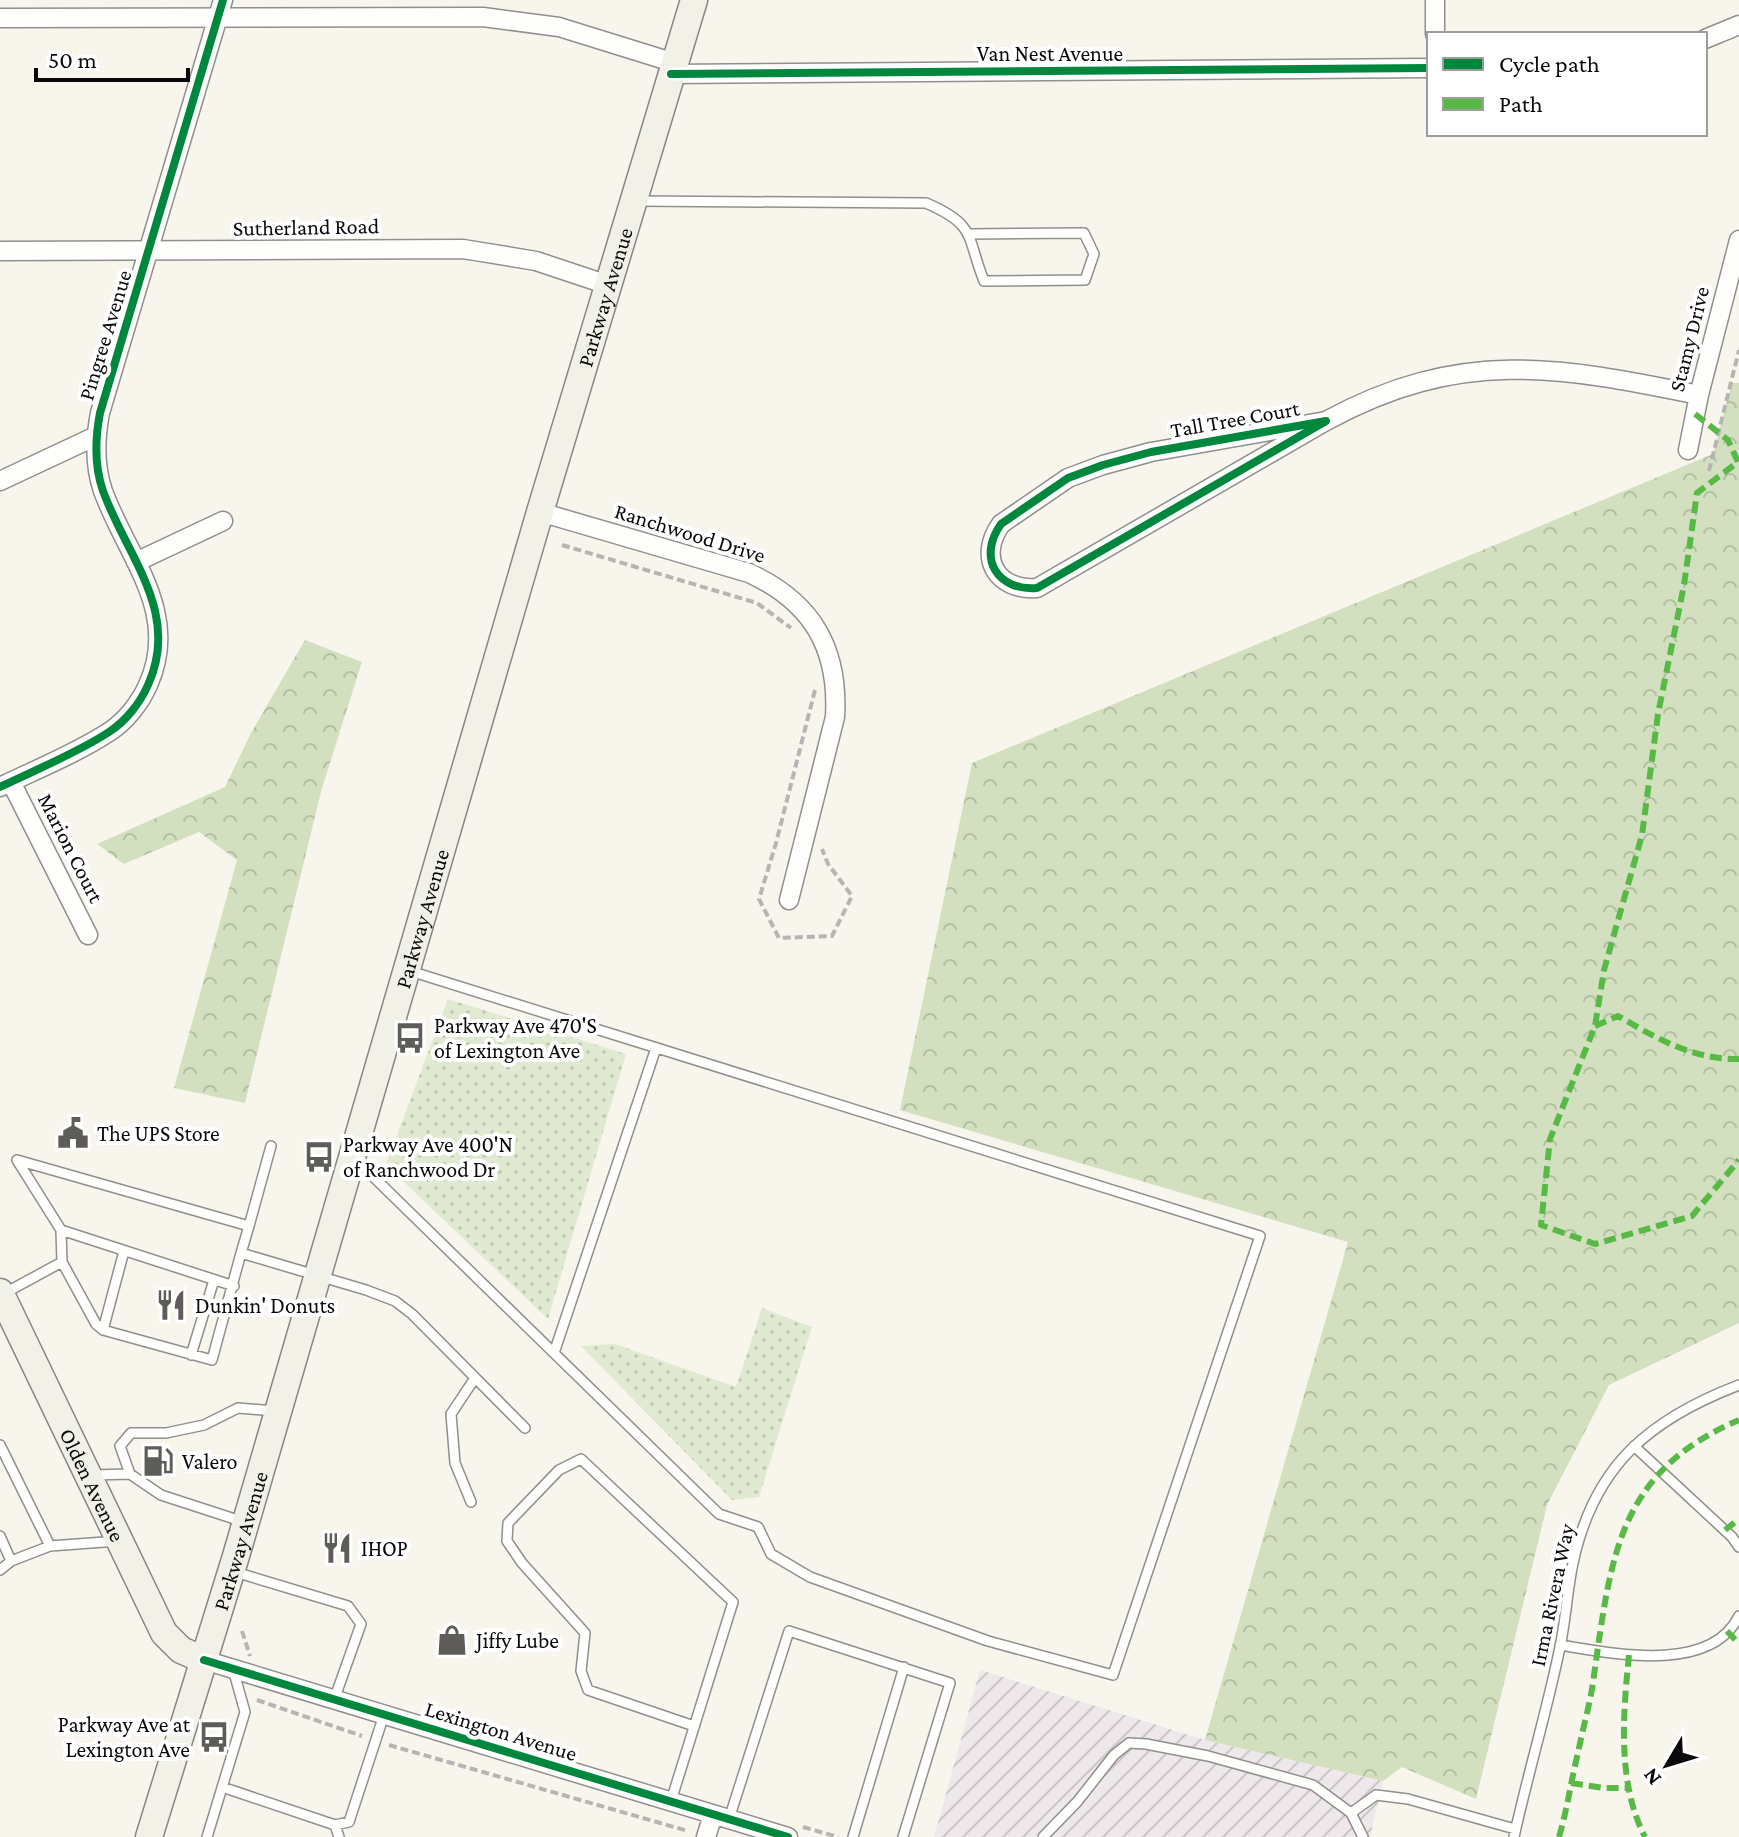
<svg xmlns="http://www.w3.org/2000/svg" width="1739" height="1837" font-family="'Crimson Pro',serif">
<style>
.industrial{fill:url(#industrial-furrows)}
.green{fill:url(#green-dots)}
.forest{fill:url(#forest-crowns)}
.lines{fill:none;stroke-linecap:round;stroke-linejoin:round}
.service-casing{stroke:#918f8c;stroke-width:12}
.minor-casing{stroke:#918f8c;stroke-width:21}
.secondary-casing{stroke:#878682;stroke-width:29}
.path{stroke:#b6b5b4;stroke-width:4;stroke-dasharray:8 4;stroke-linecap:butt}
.service{stroke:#fefefc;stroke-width:9}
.minor{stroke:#fefefc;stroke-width:18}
.secondary{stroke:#f2f1e8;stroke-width:26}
.quiet{stroke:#58b947;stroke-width:6;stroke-dasharray:12 6;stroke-linecap:butt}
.cycleway-casing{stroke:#fff;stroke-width:13}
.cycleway{stroke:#00873e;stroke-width:8}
.labels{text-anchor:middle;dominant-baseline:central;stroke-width:8;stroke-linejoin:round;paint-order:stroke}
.street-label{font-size:22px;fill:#090909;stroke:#fff}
.poi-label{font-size:22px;fill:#090909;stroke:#fff;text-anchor:start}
</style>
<defs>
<pattern id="industrial-furrows" width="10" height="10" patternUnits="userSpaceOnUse" patternTransform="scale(2)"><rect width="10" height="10" fill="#efe8ea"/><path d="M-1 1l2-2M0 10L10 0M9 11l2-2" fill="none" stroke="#ccc6c7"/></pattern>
<pattern id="green-dots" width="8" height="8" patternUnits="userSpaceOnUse" patternTransform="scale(2)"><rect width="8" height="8" fill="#e0ead0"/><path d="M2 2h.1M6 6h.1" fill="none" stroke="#bfc7b1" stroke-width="1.8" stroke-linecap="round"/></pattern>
<pattern id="forest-crowns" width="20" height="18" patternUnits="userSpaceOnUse" patternTransform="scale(2)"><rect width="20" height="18" fill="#d2e0bf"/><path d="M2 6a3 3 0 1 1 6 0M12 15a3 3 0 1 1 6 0" fill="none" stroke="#b3bfa3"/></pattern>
</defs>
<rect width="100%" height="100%" fill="#f8f5ed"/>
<!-- industrial -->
<path class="industrial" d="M980,1670L1205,1740L1383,1781L1370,1837H934Z"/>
<!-- green -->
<path class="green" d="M448,999L626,1054L548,1319L386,1165Z
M762,1308L812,1327L759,1497L732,1500L581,1346L615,1344L736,1387Z"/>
<!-- forest -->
<path class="forest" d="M1732,383H1739V1323L1609,1385L1547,1505L1476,1799L1402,1767L1383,1781L1205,1740L1348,1242L900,1110L972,763L1713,454Z
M305,640L362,662L322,788L245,1103L174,1088L237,860L199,832L124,864L97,844L225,787L251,733Z"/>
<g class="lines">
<defs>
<path id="service" d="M637,201L926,203C977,225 966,236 984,281L1085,280L1094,254L1084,233L970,234
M355,1159L719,1514L758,1527L771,1554L810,1577L988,1641L1113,1675L1260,1236L410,971
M249,1226L271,1146
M61,1230L234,1286
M62,1262L96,1324L103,1330L212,1360L241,1253
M5,1293L62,1262L61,1230L17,1160L249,1226L241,1253L366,1290L395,1301L412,1314L525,1428
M103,1330L124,1251
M554,1353L656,1048
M191,1355L214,1280
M0,1445L50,1546L11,1561L0,1536
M1634,1446L1732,1537L1739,1547
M92,1475L130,1474
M471,1502L455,1463L451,1414L475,1378
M244,1522L161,1495L130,1474L120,1446L131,1433H166L204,1425L238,1408L275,1411
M50,1546L118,1541
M0,1570L11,1561
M235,1572L348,1606L361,1624L334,1700
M1560,1645C1610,1653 1710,1675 1739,1616
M222,1787L335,1825L349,1822L384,1715
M671,1801L733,1602L581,1459L559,1470L508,1523L507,1541L522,1563L585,1633L581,1671L588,1690L694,1726
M1351,1813L1376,1795L1408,1799L1515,1829
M729,1819L789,1631L950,1683L903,1837
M335,1825L339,1837
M207,1837L245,1712L233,1669
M853,1837L904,1667
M1043,1837L1077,1802L1114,1755L1129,1743L1146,1744L1208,1756L1313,1785L1351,1813L1363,1837
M1514,1837C1528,1773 1547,1711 1560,1647C1566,1619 1567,1591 1573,1563C1594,1465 1650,1419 1739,1385"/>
<path id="minor" d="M1435,0V34
M0,18L483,17L559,27L675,63
M1705,39L1739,25
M671,74L1429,68
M0,251L463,249L536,261L608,285
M1326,421L1037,588C997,591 977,558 1001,524L1068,478L1103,465L1151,452Z
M1326,421C1460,348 1557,366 1699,395
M1688,450L1699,395L1739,240
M0,481L96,436
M540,512L749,573C812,602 839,648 835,717L789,900
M136,562L223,521
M11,782L88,935
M0,787C35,770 77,753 109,732C126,721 140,703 148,685C181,612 127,557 103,491C94,465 95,439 100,413L223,0
M204,1660L788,1837
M706,1837L713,1815"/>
<g id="secondary">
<path id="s1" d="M0,1292L164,1633L181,1650L204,1660"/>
<path id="s2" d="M149,1837L236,1556L540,512L694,0"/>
</g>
</defs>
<!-- service casing -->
<use href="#service" class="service-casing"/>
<!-- minor casing -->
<use href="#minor" class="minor-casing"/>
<!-- secondary casing -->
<use href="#secondary" class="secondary-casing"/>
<!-- path -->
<path class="path" d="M1709,471L1739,350
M562,545L757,603L791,628
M815,690L776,843L759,899L779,938L832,936L852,896L828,864L822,849
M242,1631L250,1656
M257,1700L362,1736
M389,1745L688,1831
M803,1827L838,1837"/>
<!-- service -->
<use href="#service" class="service"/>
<!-- minor -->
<use href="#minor" class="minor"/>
<!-- secondary -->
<use href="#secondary" class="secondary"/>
<!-- quiet -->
<path class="quiet" d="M1695,414L1728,440L1738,462L1697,493L1684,585L1658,714L1642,835L1604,970L1595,1026L1550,1139L1541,1225L1595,1244L1692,1216L1739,1160
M1595,1026L1618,1016C1656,1038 1694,1060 1739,1059
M1725,1530L1739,1519
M1727,1631L1739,1644
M1629,1655C1623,1714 1617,1783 1645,1837
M1571,1783L1604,1788H1627
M1559,1837C1567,1810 1571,1781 1578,1753C1583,1727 1591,1701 1594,1675C1611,1558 1617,1472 1739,1420"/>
<defs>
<path id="cycleway" d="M671,74L1429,68
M1326,421L1037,588C997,591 977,558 1001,524L1068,478L1103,465L1151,452Z
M0,787C35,770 77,753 109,732C126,721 140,703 148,685C181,612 127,557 103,491C94,465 95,439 100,413L223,0
M204,1660L788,1837"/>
</defs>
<!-- cycleway casing -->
<use href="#cycleway" class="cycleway-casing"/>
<!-- cycleway -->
<use href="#cycleway" class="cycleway"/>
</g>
<!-- icons -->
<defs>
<symbol id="bus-bare" viewBox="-9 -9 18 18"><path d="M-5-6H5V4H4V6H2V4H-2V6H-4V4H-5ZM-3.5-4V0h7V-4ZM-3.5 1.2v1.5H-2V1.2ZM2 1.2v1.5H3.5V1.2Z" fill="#5d5c59" stroke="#fff" stroke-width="2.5" paint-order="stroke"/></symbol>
<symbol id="civic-bare" viewBox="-9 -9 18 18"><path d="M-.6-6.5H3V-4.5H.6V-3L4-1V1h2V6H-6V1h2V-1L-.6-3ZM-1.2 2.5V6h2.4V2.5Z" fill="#5d5c59" stroke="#fff" stroke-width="2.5" paint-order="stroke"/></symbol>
<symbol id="restaurant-bare" viewBox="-9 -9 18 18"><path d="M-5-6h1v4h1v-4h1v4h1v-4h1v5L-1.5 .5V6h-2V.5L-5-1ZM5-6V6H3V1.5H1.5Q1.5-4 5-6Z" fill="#5d5c59" stroke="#fff" stroke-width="2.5" paint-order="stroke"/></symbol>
<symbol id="fuel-bare" viewBox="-9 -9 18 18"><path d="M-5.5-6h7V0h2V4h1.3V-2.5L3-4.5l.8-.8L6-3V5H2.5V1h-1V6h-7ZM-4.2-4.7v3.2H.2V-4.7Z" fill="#5d5c59" stroke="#fff" stroke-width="2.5" paint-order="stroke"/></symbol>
<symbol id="shop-bare" viewBox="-9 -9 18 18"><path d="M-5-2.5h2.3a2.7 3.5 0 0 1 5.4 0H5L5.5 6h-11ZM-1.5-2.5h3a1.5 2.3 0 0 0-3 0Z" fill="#5d5c59" stroke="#fff" stroke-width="2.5" paint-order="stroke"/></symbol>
</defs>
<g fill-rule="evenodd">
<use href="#bus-bare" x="388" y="1016" width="44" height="44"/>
<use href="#civic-bare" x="51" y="1111" width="44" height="44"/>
<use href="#bus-bare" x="297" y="1135" width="44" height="44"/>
<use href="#restaurant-bare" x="149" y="1283" width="44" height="44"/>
<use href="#fuel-bare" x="136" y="1439" width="44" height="44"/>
<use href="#restaurant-bare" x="315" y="1526" width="44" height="44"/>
<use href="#shop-bare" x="430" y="1618" width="44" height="44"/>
<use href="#bus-bare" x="192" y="1715" width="44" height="44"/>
</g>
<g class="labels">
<!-- street labels -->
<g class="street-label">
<text x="1050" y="53">Van Nest Avenue</text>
<text transform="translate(306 227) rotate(-1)">Sutherland Road</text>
<text stroke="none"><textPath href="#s2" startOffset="1606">Parkway Avenue</textPath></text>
<text transform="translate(105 335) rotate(-73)">Pingree Avenue</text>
<text transform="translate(1689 339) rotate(-76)">Stamy Drive</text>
<text transform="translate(1235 419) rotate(-10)">Tall Tree Court</text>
<text transform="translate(690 533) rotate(17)">Ranchwood Drive</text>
<text transform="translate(71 848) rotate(63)">Marion Court</text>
<text stroke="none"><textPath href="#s2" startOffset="958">Parkway Avenue</textPath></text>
<text stroke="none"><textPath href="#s1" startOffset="214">Olden Avenue</textPath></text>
<text stroke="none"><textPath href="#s2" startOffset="310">Parkway Avenue</textPath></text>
<text transform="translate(1552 1595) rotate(-78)">Irma Rivera Way</text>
<text transform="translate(501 1731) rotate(17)">Lexington Avenue</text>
</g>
<!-- poi labels -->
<g class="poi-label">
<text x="434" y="1025">Parkway Ave 470'S<tspan x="434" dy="25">of Lexington Ave</tspan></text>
<text x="97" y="1133">The UPS Store</text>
<text x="343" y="1144">Parkway Ave 400'N<tspan x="343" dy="25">of Ranchwood Dr</tspan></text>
<text x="195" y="1305">Dunkin' Donuts</text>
<text x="182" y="1461">Valero</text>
<text x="361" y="1548">IHOP</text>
<text x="476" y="1640">Jiffy Lube</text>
<text x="190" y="1724" text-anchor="end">Parkway Ave at<tspan x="190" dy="25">Lexington Ave</tspan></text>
</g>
</g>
<!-- legend -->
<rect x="1427" y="32" width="280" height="104" fill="#ffffff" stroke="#9d9d9d" stroke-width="2"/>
<rect x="1443" y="58" width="40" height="12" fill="#00873e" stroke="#9d9d9d" stroke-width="2"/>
<text x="1499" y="72" font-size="24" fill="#090909">Cycle path</text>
<rect x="1443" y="98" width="40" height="12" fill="#58b947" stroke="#9d9d9d" stroke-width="2"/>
<text x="1499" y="112" font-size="24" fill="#090909">Path</text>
<!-- north arrow -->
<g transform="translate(1667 1765) rotate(232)" stroke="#ffffff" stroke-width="6" paint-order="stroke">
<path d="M0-6L14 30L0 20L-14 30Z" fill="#090909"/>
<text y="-12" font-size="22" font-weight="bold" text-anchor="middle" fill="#090909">N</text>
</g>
<!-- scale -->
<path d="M36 68v12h152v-12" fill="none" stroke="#090909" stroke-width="4"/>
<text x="48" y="68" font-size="24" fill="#090909" stroke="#ffffff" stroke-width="6" paint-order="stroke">50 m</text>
</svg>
